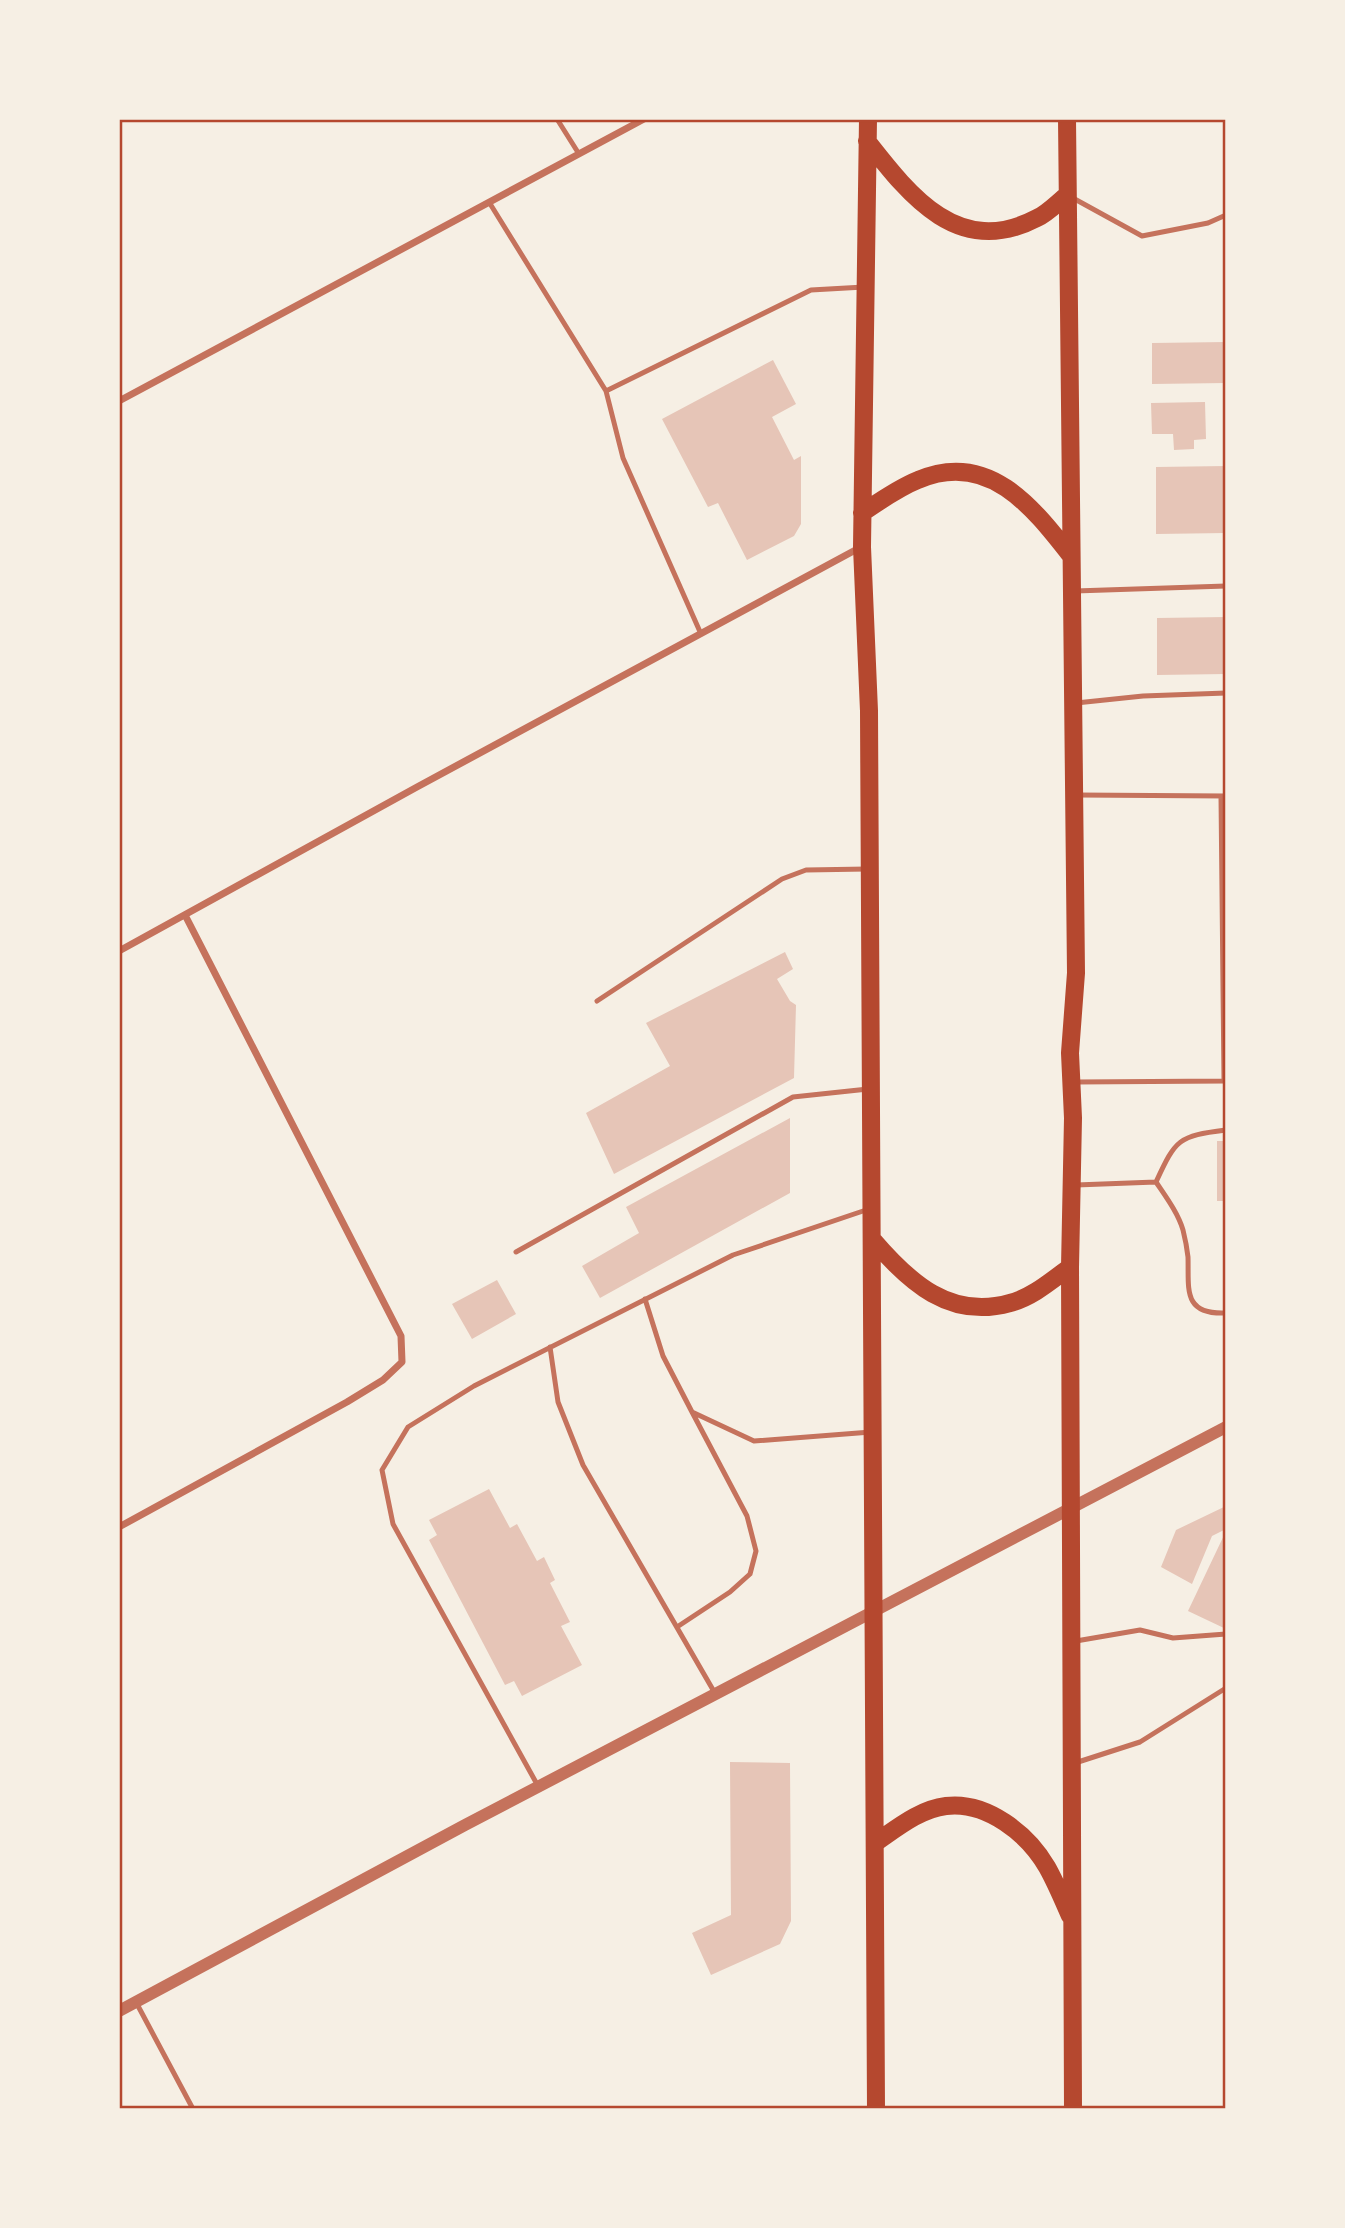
<svg xmlns="http://www.w3.org/2000/svg" width="1345" height="2228" font-family="Poppins,sans-serif">
<style>
.building{fill:#e6c5b7}
.lines{fill:none;stroke-linecap:round;stroke-linejoin:round}
.service{stroke:#c5725c;stroke-width:5}
.minor{stroke:#c5725c;stroke-width:7}
.tertiary{stroke:#c5725c;stroke-width:12}
.primary{stroke:#b5482f;stroke-width:18}
.neatline{fill:none;stroke:#b5482f;stroke-width:2.5}
</style>
<rect width="100%" height="100%" fill="#f6efe4"/>
<!-- building -->
<path class="building" d="M1226,342V383L1152,384V343Z
M773,360L796,404L772,417L794,460L801,456V524L794,536L747,560L718,503L708,507L662,419Z
M1205,402L1206,439L1194,440V449L1174,450L1173,434H1152L1151,403Z
M1226,466V533L1156,534V467Z
M1226,617V674L1157,675V618Z
M785,952L793,969L777,979L790,1001L796,1005L794,1078L614,1174L586,1113L670,1066L646,1023Z
M790,1118V1193L600,1298L582,1266L639,1233L626,1207Z
M1217,1141H1226V1201H1217Z
M497,1280L516,1314L472,1339L452,1304Z
M489,1489L510,1528L517,1524L537,1561L544,1557L555,1580L550,1583L570,1622L561,1626L582,1665L522,1696L514,1681L505,1685L429,1540L437,1535L429,1520Z
M1226,1506V1529L1212,1536L1192,1584L1161,1567L1176,1530Z
M1226,1531V1629L1188,1611Z
M730,1762L790,1763L791,1921L780,1944L711,1975L692,1933L731,1915Z"/>
<g class="lines">
<!-- service -->
<path class="service" d="M557,119L579,154
M1071,197L1142,236L1208,223L1226,215
M489,202L606,391L811,290L864,287
M606,391L623,458L701,634
M1075,591L1226,586
M1076,703L1143,696L1226,693
M1077,795L1226,796
M1221,796L1224,1081
M597,1001L782,879L806,870L867,869
M1076,1082L1226,1081
M1156,1182C1176,1139 1178,1136 1226,1130
M1076,1185L1156,1182C1166,1197 1178,1213 1183,1230C1185,1238 1187,1248 1188,1257C1189,1288 1182,1315 1226,1313
M516,1252L793,1097L868,1089
M645,1299L663,1356L692,1412L754,1441L871,1432
M550,1347L558,1402L583,1465L716,1695
M677,1627L730,1592L750,1574L756,1551L747,1516L692,1412
M1076,1641L1140,1630L1173,1638L1226,1634
M1075,1763L1140,1742L1226,1688
M538,1786L393,1524L382,1470L408,1427L474,1386L733,1255L869,1209
M137,2004L193,2109"/>
<!-- minor -->
<path class="minor" d="M119,401L644,119
M119,951L417,787L861,547
M119,1527L347,1402L383,1380L402,1362L401,1336L185,915"/>
<!-- tertiary -->
<path class="tertiary" d="M119,2011L465,1825L1226,1427"/>
<!-- primary -->
<path class="primary" d="M868,119L862,547L869,711L876,2109
M1067,119L1076,973L1070,1053L1073,1118L1070,1267L1073,2109
M867,141C910,196 959,259 1037,218C1048,213 1058,202 1067,195
M862,513C880,501 898,488 918,480C988,450 1032,506 1071,556
M873,1240C909,1282 950,1320 1010,1303C1033,1297 1052,1280 1070,1267
M875,1843C897,1828 920,1809 946,1806C987,1801 1028,1834 1047,1867C1056,1883 1063,1900 1070,1916"/>
</g>
<!-- border -->
<rect width="1345" height="2228" fill="none" stroke="#f6efe4" stroke-width="242"/>
<rect x="121" y="121" width="1103" height="1986" class="neatline"/>
</svg>
